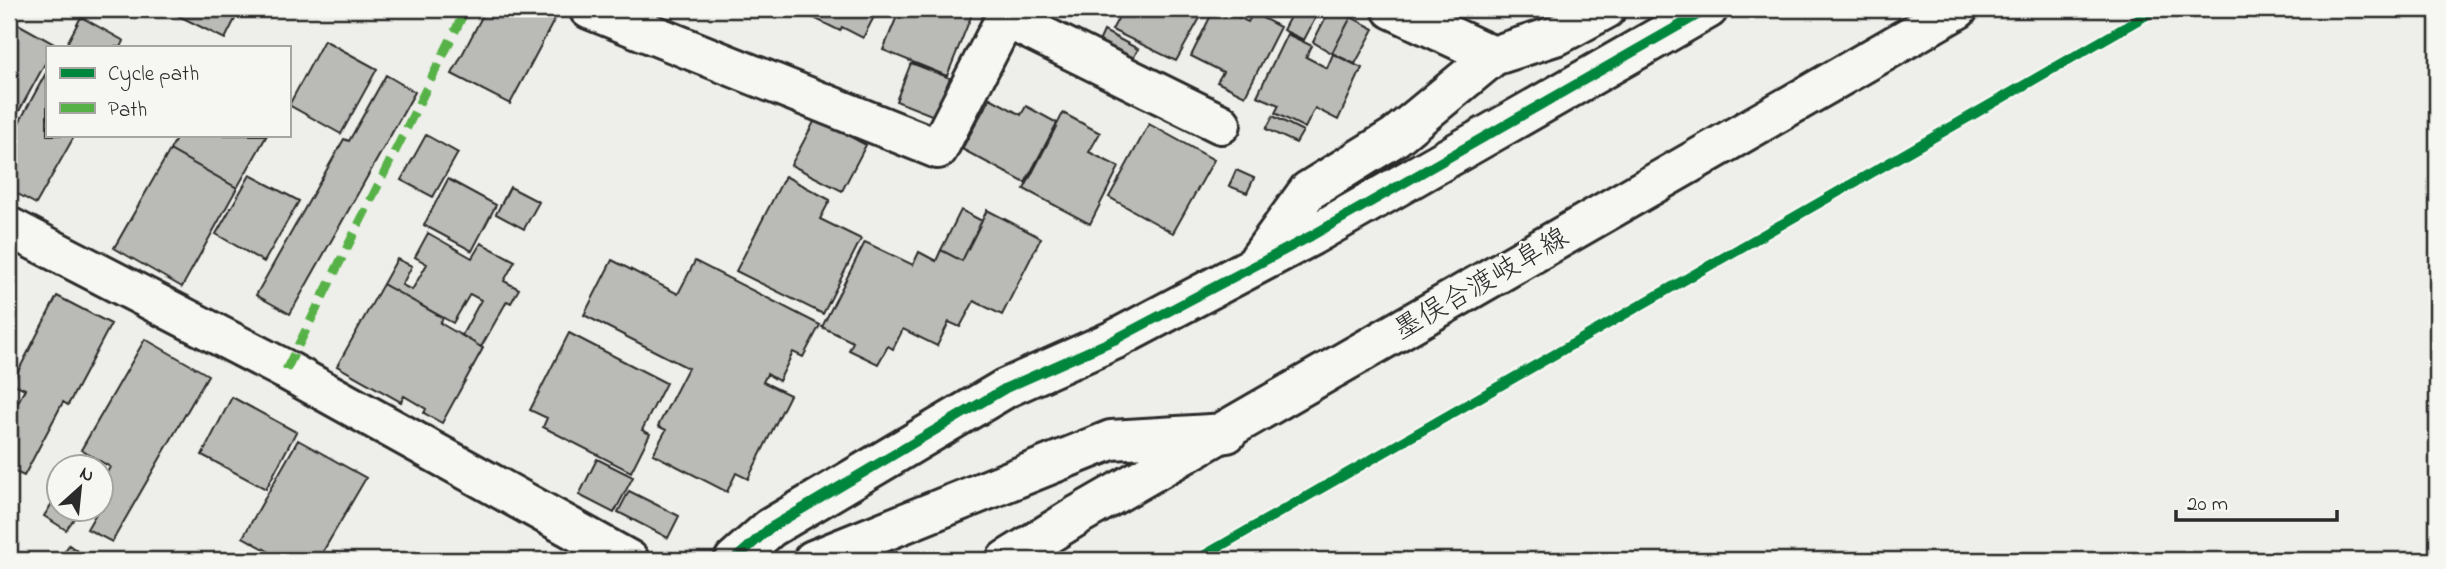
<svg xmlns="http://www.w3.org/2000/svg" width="2446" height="569" font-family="'Indie Flower','Klee One',sans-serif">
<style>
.building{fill:#babab7;stroke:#2b2b2b;stroke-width:2}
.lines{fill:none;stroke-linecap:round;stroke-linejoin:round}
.street-casing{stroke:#2b2b2b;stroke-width:44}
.secondary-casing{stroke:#2b2b2b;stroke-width:44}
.street{stroke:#f6f6f2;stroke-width:38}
.secondary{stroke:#f6f6f2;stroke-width:38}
.quiet{stroke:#56b246;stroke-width:9;stroke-dasharray:18 9;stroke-linecap:butt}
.cycleway-casing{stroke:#f6f6f2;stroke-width:15}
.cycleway{stroke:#00873e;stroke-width:10}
.labels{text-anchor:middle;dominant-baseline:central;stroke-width:5;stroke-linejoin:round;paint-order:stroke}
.street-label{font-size:28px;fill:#2b2b2b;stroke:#f6f6f2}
</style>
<rect width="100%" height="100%" fill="#eeeeea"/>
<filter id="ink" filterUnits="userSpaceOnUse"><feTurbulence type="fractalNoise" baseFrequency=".0143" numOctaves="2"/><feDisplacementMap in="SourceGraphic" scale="14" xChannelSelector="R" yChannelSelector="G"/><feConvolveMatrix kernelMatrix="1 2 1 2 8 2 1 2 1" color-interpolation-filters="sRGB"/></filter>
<g filter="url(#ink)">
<!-- building -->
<path class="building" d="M175,9H240L225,39L173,13Z
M486,9H560L510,104L452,74Z
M796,9H878L863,38L842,27L840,31Z
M900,9H974L947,76L883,50Z
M1123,9H1205L1176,61L1112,30Z
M1294,9H1320L1304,40L1283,30Z
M1330,9L1351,17L1332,53L1313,42Z
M1213,11L1225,17L1228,12L1248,22L1253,13L1280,27L1245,96L1217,82L1223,72L1191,56Z
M81,17L124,41L121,47H65Z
M1351,17L1374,29L1355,64L1332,53Z
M9,19L56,45L47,47V60L18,113L11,108L9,113Z
M1104,31L1138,49L1132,61L1099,42Z
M1287,34L1312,46L1306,57L1327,68L1333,54L1362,68L1338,120L1315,108L1305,128L1275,113L1279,105L1257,96Z
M324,40L377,69L341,134L289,105Z
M911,63L950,78L934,116L896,101Z
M47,71V135H75L36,204L9,189V141Z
M386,75L415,92L290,314L256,295L344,139L349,141Z
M990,98L1021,115L1026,106L1057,123L1025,183L962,149Z
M1063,113L1100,133L1089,152L1119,167L1090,224L1024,189Z
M1273,116L1303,131L1296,143L1266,129Z
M816,118L866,145L842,191L791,165Z
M1149,124L1214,160L1173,233L1109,197Z
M178,135H267L237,188L170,150Z
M426,135L458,153L433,197L401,180Z
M170,150L237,188L182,287L114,248Z
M1236,170L1254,178L1247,193L1229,186Z
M250,175L299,201L264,262L216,234Z
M785,176L830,200L820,219L861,239L823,314L736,271Z
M448,179L496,205L472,251L424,225Z
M510,187L539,202L524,229L496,214Z
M961,210L982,221L962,261L941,250Z
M987,210L1041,238L1002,315L974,301L960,327L949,322L937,346L903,329L893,349L888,346L878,364L849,350L853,342L822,327L865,242L913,265L919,252L936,261L941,250L962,261Z
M428,233L472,258L481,243L515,261L504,281L519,289L511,303L507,301L481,347L462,335L481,300L470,294L453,323L383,284L397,259L412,266L402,285L412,290L427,264L415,257Z
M612,260L678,294L695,261L820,325L803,357L793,352L779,381L767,374L763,382L790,395L748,479L736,473L727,492L653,454L666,430L658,426L688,368L584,315Z
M383,284L443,318L440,323L483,348L442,423L424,413L426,409L404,396L401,402L337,366Z
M57,296L111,324L68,405L63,402L24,476L9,469V419L25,389L12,383Z
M569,333L666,383L642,430L650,434L631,472L543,427L547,418L530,410Z
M145,339L208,375L112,542L87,529L98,510H102L110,490L102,486V482L110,467L81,450Z
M232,397L296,432L266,489L202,455Z
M298,440L366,478L318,560H284L243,537Z
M597,459L633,477L614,513L579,495Z
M60,491V510H80L66,530L44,516Z
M629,491L679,516L668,538L618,512Z
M69,545L83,555L80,560H59Z"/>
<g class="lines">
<defs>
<path id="street" d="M589,9L938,149L1010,9
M1392,9L1493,56L1558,35L1606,9
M1006,18L1221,124
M1259,259L1308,191L1395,137L1493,56
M734,560L770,528L1006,388L1114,340L1311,236L1708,9
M813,560L1111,440L1227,433"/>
<path id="secondary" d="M9,227L286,370L629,560
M1006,560L1080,514L1958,9"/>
</defs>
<!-- street casing -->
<use href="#street" class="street-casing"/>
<!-- secondary casing -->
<use href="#secondary" class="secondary-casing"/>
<!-- street -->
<use href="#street" class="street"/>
<!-- secondary -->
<use href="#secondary" class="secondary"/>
<!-- quiet -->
<path class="quiet" d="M286,370L466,9"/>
<defs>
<path id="cycleway" d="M734,560L770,528L1006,388L1114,340L1311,236L1708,9
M1196,560L2157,9"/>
</defs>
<!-- cycleway casing -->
<use href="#cycleway" class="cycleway-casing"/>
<!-- cycleway -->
<use href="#cycleway" class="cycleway"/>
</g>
</g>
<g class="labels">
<!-- street labels -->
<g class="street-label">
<text transform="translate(1482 285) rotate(-30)">墨俣合渡岐阜線</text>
</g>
</g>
<!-- margin -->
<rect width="2446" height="569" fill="none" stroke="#f6f6f2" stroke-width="35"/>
<rect x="18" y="18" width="2411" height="534" fill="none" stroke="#2b2b2b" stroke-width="2.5" filter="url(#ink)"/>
<!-- legend -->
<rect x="46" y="46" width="245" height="91" fill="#f6f6f2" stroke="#a5a5a2" stroke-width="2"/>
<rect x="60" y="68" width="35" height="10" fill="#00873e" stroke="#a5a5a2" stroke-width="2"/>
<text x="108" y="80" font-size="21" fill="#2b2b2b">Cycle path</text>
<rect x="60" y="103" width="35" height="10" fill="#56b246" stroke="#a5a5a2" stroke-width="2"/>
<text x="108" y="116" font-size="21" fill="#2b2b2b">Path</text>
<!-- north arrow -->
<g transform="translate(80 488) rotate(27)"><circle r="33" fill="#f6f6f2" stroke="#a5a5a2" stroke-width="2"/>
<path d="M0-5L12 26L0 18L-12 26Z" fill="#2b2b2b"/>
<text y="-10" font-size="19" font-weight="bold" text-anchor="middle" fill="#2b2b2b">N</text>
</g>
<!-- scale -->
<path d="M2176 510v10h161v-10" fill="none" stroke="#2b2b2b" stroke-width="3.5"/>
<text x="2187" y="510" font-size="21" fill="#2b2b2b" stroke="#f6f6f2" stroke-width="5" paint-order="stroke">20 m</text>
</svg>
